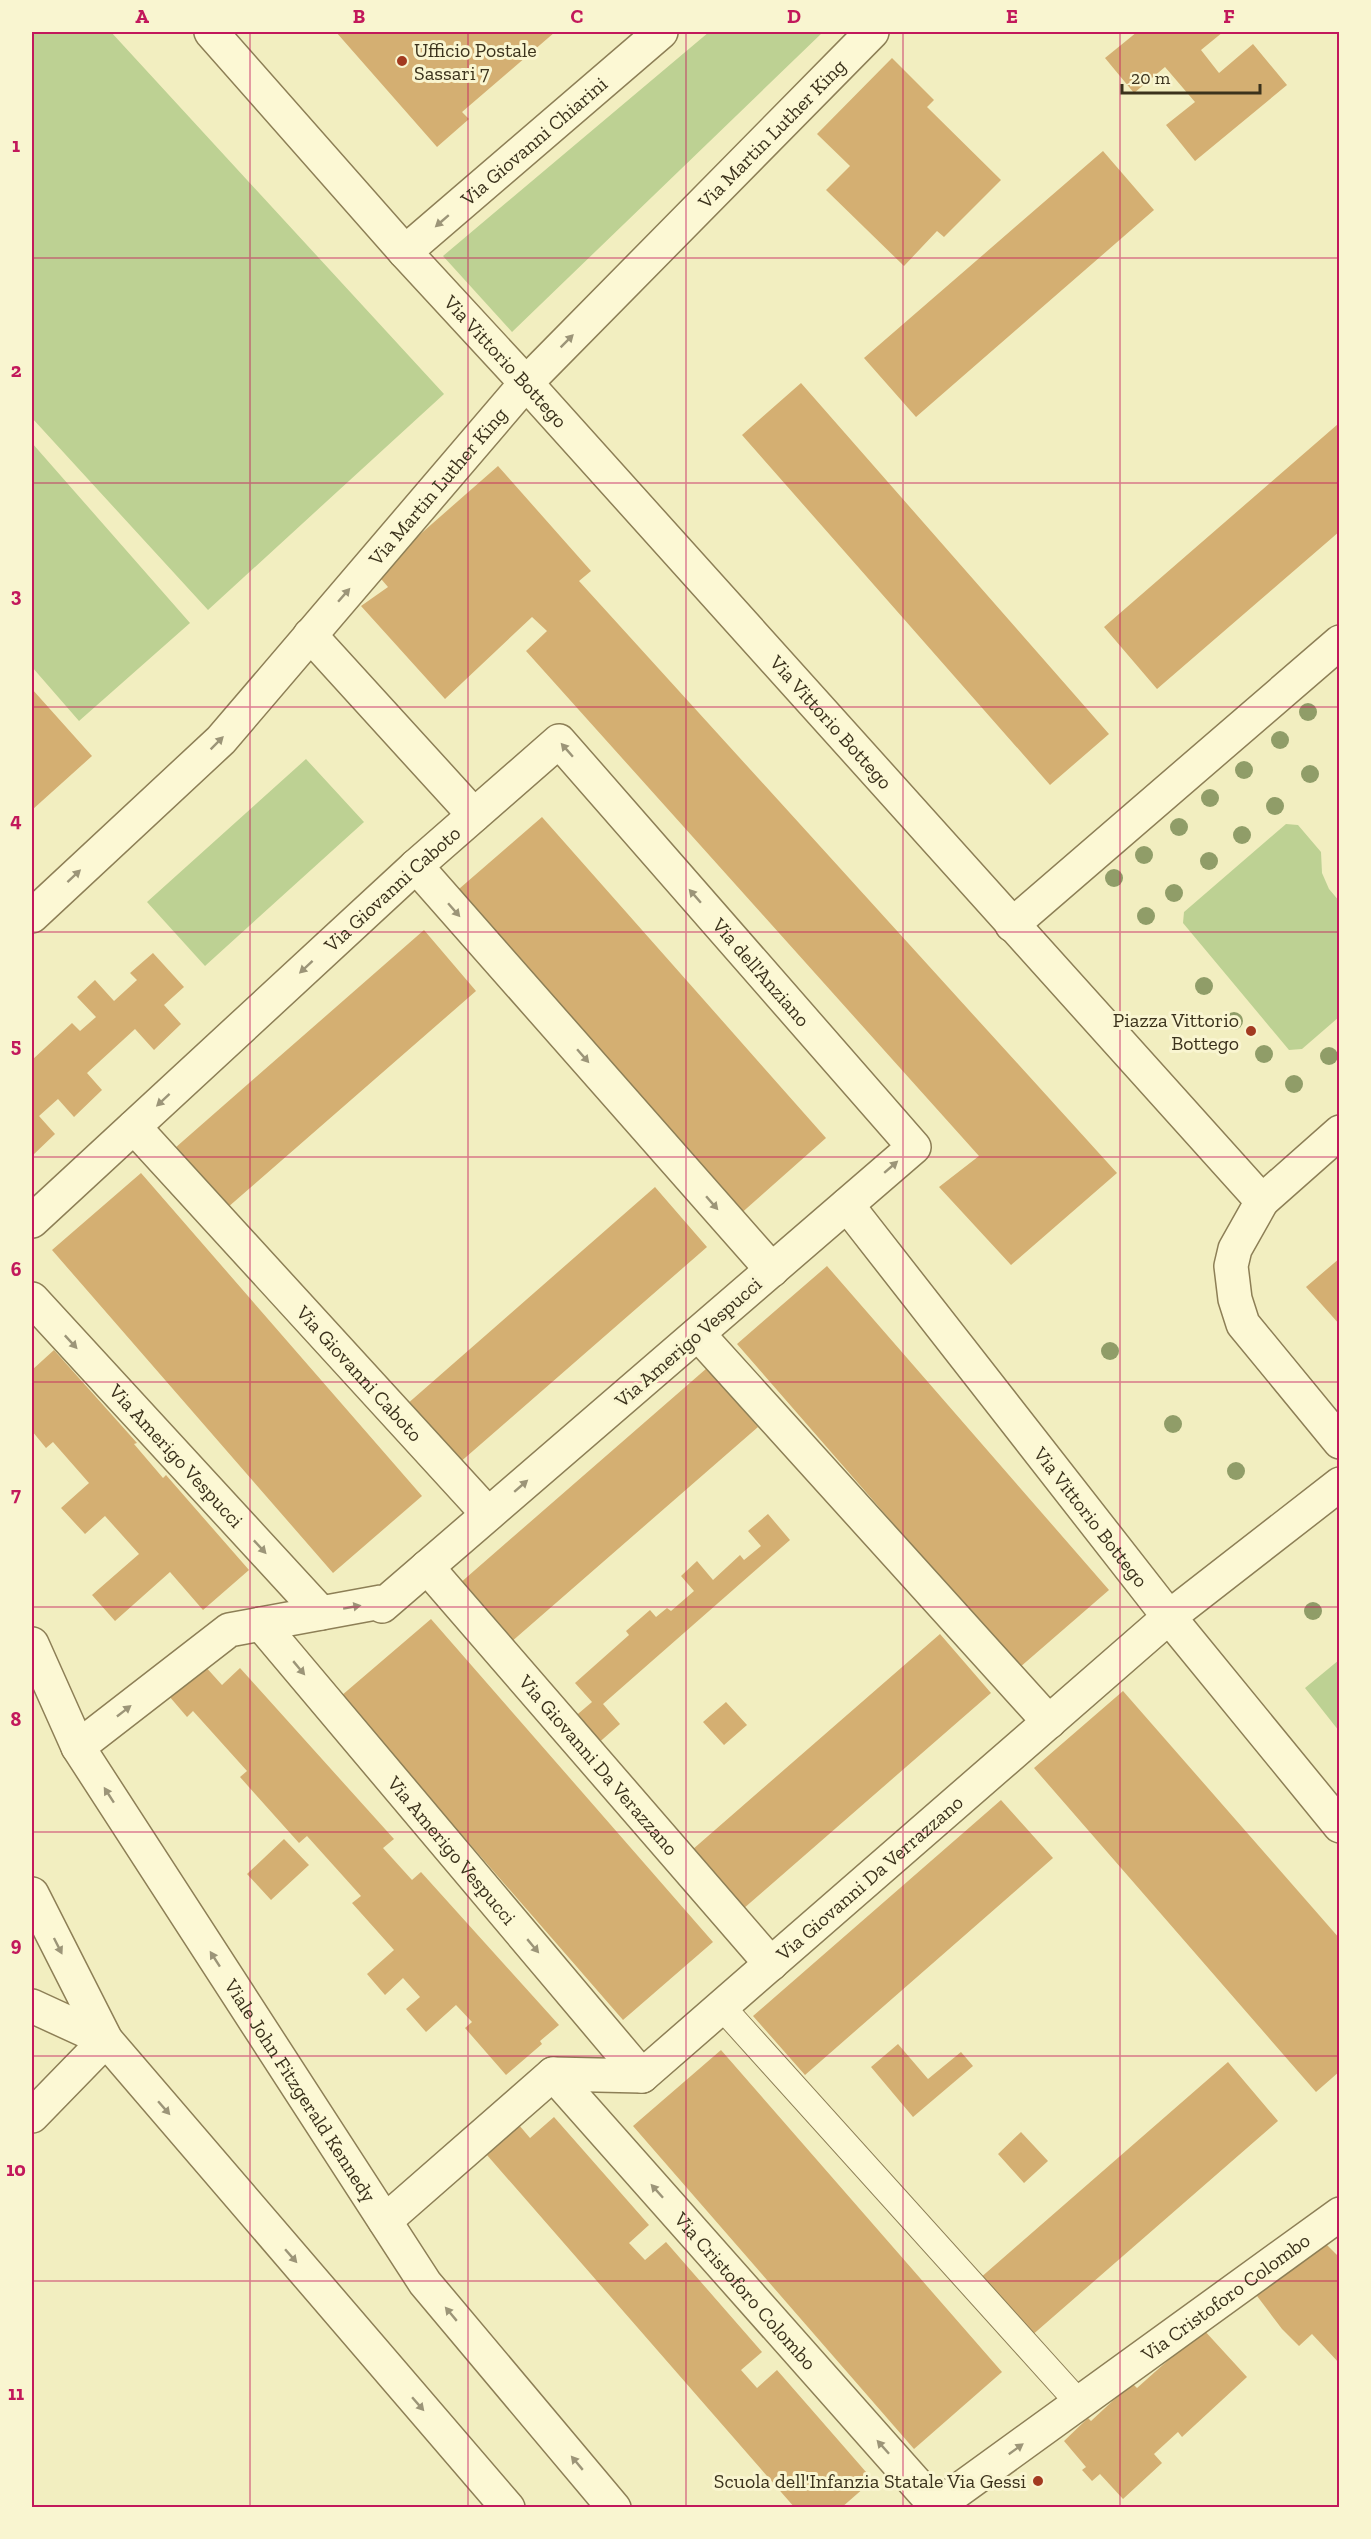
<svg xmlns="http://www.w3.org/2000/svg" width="1371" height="2539" font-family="'Zilla Slab',serif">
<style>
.green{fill:#bdd193}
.building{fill:#d4af72}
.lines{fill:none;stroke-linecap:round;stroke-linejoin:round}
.service-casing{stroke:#8d7f56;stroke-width:28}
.minor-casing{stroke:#8d7f56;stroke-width:36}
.tertiary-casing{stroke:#8d7f56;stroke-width:36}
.service{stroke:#fcf8d4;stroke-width:26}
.minor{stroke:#fcf8d4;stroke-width:33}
.tertiary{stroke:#fcf8d4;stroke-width:33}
.tree{fill:#909d68}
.oneway{fill:#9c9578}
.grid{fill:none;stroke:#c2185b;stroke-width:1.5;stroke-opacity:0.55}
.poi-dot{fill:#a23a20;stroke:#f9f5d0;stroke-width:2}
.labels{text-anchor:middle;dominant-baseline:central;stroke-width:6;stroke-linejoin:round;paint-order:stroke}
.poi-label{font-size:20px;fill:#3b321c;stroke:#f9f5d0;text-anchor:end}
.street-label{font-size:20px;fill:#3b321c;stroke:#f9f5d0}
.neatline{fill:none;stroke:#c2185b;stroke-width:2}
.grid-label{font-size:20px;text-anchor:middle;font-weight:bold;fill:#c2185b}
</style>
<rect width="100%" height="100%" fill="#f2eec0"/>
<!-- green -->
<path class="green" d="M32,32H111L444,394L208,610L32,418Z
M709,32H823L512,332L443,256Z
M32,443L190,623L79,721L32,667Z
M306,759L364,822L205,966L147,902Z
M1286,824L1298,825L1321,852L1322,873L1329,889L1340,902L1339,1017L1302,1049L1289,1050L1183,923L1184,912Z
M1339,1660V1731L1305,1688Z"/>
<!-- building -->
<path class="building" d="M336,32H555L462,112L469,119L437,147Z
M1137,32H1223L1201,50L1219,73L1253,44L1287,85L1195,161L1166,125L1195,102L1165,67L1134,93L1105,58Z
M892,58L934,100L927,107L1001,180L944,237L937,231L904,266L826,190L850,166L817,134Z
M1103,151L1154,210L916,417L864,358Z
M801,383L1109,734L1050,785L742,435Z
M1338,424L1340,531L1157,689L1104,627Z
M498,466L591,571L579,581L1117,1173L1011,1265L939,1187L979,1156L526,651L547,631L532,617L445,699L361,606L388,587L376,573Z
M32,689L92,756L32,810Z
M542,817L826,1138L738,1216L452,895Z
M424,930L476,991L227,1208L175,1148Z
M153,953L184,987L164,1005L181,1024L154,1050L135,1029L87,1073L102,1090L74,1117L58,1099L39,1116L55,1134L32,1156V1060L72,1023L80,1031L96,1017L77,997L95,980L114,1001L137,980L130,973Z
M141,1173L422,1496L333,1573L52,1250Z
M655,1187L707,1247L458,1464L406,1405Z
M1340,1258V1325L1306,1287Z
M827,1266L1109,1590L1019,1668L737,1344Z
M54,1350L137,1443L134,1444L163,1478L166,1475L249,1570L203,1610L170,1572L115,1621L92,1595L139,1554L105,1516L85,1534L61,1508L89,1483L53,1442L46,1448L32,1431V1370Z
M707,1368L758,1427L510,1643L459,1584Z
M768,1514L790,1540L603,1704L620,1724L595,1746L572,1719L592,1702L575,1683L629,1635L626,1631L650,1610L656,1617L667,1608L671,1611L694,1591L681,1576L697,1561L713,1580L740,1555L744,1560L761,1546L748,1531Z
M431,1619L713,1942L623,2020L341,1696Z
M940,1634L991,1693L743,1909L692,1850Z
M204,1665L222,1685L240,1668L394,1839L383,1848L412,1880L421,1872L559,2025L540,2041L542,2044L506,2075L465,2028L472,2022L456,2005L426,2032L406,2009L420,1997L403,1978L385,1995L367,1974L394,1950L352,1903L361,1896L307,1836L299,1843L240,1777L247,1771L193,1711L187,1717L169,1696Z
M1123,1691L1340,1939V2071L1316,2092L1034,1768Z
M726,1702L747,1725L724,1745L703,1722Z
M1001,1800L1053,1858L805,2075L753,2016Z
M284,1839L309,1865L271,1900L247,1874Z
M898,2044L928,2079L961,2052L973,2066L913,2117L871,2067Z
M721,2050L1002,2372L914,2449L633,2126Z
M1228,2062L1278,2121L1030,2337L979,2279Z
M554,2117L649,2225L629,2243L645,2260L666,2242L762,2352L741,2370L757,2388L777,2370L873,2480L841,2508H795L480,2147L513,2118L530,2138Z
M1021,2132L1048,2161L1024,2183L998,2154Z
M1322,2240L1340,2258V2364L1312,2334L1299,2346L1282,2329L1254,2292Z
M1203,2329L1247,2377L1182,2437L1178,2432L1154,2454L1162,2463L1123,2499L1100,2474L1092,2481L1082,2470L1086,2467L1064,2441L1088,2418L1091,2421L1132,2383L1137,2388Z"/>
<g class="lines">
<defs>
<path id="service" d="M722,2007L1079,2403"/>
<g id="minor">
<path id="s1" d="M211,32L405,252L526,383L1262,1201L1235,1249L1231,1266L1235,1299L1243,1324L1340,1442"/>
<path id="s2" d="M405,252L661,32"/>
<path d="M310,635L474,815"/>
<path d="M416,866L772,1270"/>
<path id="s3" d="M32,916L221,740L526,383L872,32"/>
<path d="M1012,925L1340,642"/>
<path id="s4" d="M134,1127L488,1514"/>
<path d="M1262,1201L1340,1132"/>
<path id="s5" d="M847,1205L1169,1617L1340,1826"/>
<path id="s6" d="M32,1221L416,866L559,741L914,1147L382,1606L381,1602L229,1630L78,1747"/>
<path id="s7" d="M32,1299L321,1613"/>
<path d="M698,1334L1049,1722"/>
<path id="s8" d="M427,1567L771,1964"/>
<path id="s9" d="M261,1624L642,2076"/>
<path d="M32,2006L106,2040L32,2116"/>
<path id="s10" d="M553,2074L936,2506"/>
<path id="s11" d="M385,2221L553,2074L642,2076L1169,1617L1340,1484"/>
<path id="s12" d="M934,2508L1340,2214"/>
</g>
<g id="tertiary">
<path id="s13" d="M32,1644L78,1747L425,2283L614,2508"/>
<path d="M32,1894L106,2040L508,2508"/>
</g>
</defs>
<!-- service casing -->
<use href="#service" class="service-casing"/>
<!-- minor casing -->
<use href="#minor" class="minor-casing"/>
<!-- tertiary casing -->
<use href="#tertiary" class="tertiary-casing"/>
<!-- service -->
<use href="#service" class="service"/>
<!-- minor -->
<use href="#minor" class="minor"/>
<!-- tertiary -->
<use href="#tertiary" class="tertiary"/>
</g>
<!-- trees -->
<g class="tree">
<circle cx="1308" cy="712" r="9"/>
<circle cx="1280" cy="740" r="9"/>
<circle cx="1244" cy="770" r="9"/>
<circle cx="1310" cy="774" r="9"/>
<circle cx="1210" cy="798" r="9"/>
<circle cx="1275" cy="806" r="9"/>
<circle cx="1179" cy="827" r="9"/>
<circle cx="1242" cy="835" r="9"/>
<circle cx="1144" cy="855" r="9"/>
<circle cx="1209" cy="861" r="9"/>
<circle cx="1114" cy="878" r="9"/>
<circle cx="1174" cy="893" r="9"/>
<circle cx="1146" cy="916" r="9"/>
<circle cx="1204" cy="986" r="9"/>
<circle cx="1234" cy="1021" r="9"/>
<circle cx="1264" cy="1054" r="9"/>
<circle cx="1329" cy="1056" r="9"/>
<circle cx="1294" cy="1084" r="9"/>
<circle cx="1110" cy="1351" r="9"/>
<circle cx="1173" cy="1424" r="9"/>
<circle cx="1236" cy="1471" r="9"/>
<circle cx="1313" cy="1611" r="9"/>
</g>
<!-- one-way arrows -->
<defs><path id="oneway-solid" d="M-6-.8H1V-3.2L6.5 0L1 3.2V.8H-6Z" transform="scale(1.5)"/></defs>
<g class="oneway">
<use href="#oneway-solid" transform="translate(442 221) rotate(139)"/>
<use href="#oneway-solid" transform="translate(567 341) rotate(-45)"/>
<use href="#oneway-solid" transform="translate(344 595) rotate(-49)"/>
<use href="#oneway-solid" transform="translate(217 743) rotate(-45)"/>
<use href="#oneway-solid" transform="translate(567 750) rotate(-131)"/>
<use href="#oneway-solid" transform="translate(74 876) rotate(-43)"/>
<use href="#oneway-solid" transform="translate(695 896) rotate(-131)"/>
<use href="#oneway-solid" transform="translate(454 910) rotate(49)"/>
<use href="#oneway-solid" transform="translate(306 967) rotate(137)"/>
<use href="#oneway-solid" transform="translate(583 1056) rotate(49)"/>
<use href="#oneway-solid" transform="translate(163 1100) rotate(137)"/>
<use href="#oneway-solid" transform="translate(891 1167) rotate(-41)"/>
<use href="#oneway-solid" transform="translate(712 1203) rotate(49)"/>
<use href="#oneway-solid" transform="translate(71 1342) rotate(47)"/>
<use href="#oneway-solid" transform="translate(521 1486) rotate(-41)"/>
<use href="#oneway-solid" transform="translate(260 1547) rotate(47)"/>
<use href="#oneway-solid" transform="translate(352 1607) rotate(-10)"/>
<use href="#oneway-solid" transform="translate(299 1668) rotate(50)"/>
<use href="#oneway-solid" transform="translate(124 1711) rotate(-38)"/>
<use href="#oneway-solid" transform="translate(109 1795) rotate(-123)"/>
<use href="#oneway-solid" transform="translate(58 1946) rotate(63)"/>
<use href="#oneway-solid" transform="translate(533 1946) rotate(50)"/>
<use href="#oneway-solid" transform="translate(215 1959) rotate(-123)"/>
<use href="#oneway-solid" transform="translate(164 2108) rotate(49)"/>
<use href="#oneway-solid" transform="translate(657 2191) rotate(-132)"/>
<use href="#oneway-solid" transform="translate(291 2256) rotate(49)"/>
<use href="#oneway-solid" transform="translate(451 2314) rotate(-130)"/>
<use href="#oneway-solid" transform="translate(418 2404) rotate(49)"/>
<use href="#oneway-solid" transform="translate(883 2447) rotate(-132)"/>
<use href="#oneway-solid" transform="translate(1016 2449) rotate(-36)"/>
<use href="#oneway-solid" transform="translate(577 2463) rotate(-130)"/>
</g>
<!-- grid -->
<path class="grid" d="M250,32V2508M468,32V2508M686,32V2508M903,32V2508M1120,32V2508M32,258H1340M32,483H1340M32,707H1340M32,932H1340M32,1157H1340M32,1382H1340M32,1607H1340M32,1832H1340M32,2056H1340M32,2281H1340"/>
<!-- markers -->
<g class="poi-dot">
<circle cx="402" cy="61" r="6"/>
<circle cx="1251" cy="1031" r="6"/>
<circle cx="1038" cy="2481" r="6"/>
</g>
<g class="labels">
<!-- poi labels -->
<g class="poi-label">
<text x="414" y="50" text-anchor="start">Ufficio Postale<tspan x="414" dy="23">Sassari 7</tspan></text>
<text x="1239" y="1020">Piazza Vittorio<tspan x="1239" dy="23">Bottego</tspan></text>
<text x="1026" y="2481">Scuola dell'Infanzia Statale Via Gessi</text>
</g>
<!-- street labels -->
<g class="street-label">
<text stroke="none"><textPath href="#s3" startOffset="1078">Via Martin Luther King</textPath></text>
<text stroke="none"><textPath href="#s2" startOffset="170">Via Giovanni Chiarini</textPath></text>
<text stroke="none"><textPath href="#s1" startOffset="442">Via Vittorio Bottego</textPath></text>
<text stroke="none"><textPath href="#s3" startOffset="592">Via Martin Luther King</textPath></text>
<text stroke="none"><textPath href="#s1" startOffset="928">Via Vittorio Bottego</textPath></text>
<text stroke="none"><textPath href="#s6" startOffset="490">Via Giovanni Caboto</textPath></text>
<text stroke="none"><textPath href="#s6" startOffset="1020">Via dell'Anziano</textPath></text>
<text transform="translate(688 1342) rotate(-41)">Via Amerigo Vespucci</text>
<text stroke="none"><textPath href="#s4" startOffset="334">Via Giovanni Caboto</textPath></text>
<text stroke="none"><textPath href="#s7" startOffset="213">Via Amerigo Vespucci</textPath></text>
<text stroke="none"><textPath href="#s5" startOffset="396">Via Vittorio Bottego</textPath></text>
<text stroke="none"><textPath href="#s8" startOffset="262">Via Giovanni Da Verazzano</textPath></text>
<text stroke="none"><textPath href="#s9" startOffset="296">Via Amerigo Vespucci</textPath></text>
<text stroke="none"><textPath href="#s11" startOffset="614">Via Giovanni Da Verrazzano</textPath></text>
<text stroke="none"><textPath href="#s13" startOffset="522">Viale John Fitzgerald Kennedy</textPath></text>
<text stroke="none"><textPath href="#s10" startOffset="290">Via Cristoforo Colombo</textPath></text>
<text stroke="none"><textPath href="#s12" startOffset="360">Via Cristoforo Colombo</textPath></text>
</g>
</g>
<!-- border -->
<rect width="1371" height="2539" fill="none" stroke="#f9f5d0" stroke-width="66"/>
<!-- scale -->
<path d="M1122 84v9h138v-9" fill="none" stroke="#3b321c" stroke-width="3"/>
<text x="1131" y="84" font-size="18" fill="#3b321c" stroke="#f9f5d0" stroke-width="4.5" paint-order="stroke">20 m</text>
<rect x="33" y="33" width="1305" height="2473" class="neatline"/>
<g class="grid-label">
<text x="142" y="23">A</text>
<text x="359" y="23">B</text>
<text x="577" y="23">C</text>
<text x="794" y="23">D</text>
<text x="1012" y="23">E</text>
<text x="1229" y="23">F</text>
<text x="16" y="152">1</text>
<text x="16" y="377">2</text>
<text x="16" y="602">3</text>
<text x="16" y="827">4</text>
<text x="16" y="1052">5</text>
<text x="16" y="1276">6</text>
<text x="16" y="1501">7</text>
<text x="16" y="1726">8</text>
<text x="16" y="1951">9</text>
<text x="16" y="2176">10</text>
<text x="16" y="2400">11</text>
</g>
</svg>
